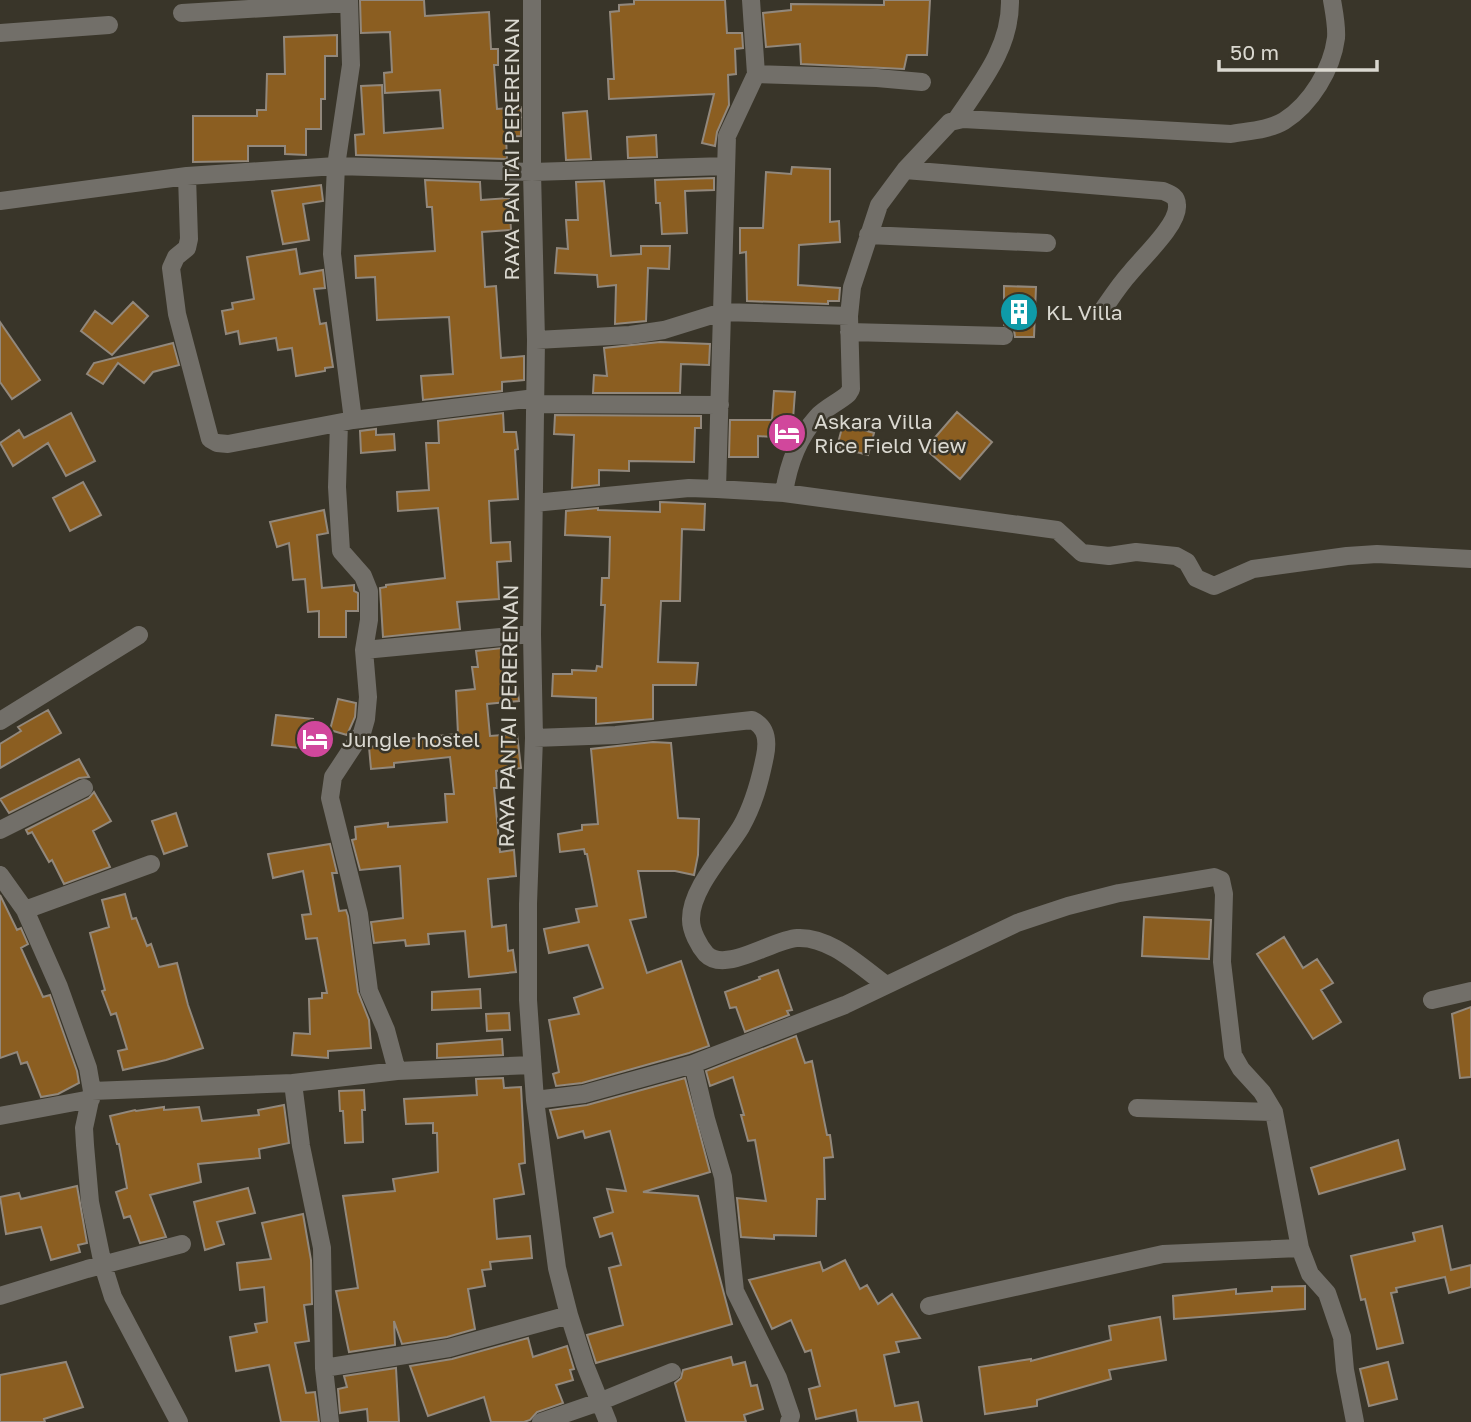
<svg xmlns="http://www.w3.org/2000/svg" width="1471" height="1422" font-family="'Golos Text',sans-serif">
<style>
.building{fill:#8b5e21;stroke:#92887c;stroke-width:2}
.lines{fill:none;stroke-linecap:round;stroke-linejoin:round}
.minor{stroke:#726f69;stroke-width:18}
.labels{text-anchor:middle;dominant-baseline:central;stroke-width:5;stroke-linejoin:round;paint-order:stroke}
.street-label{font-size:21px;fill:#dad8d0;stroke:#393529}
.poi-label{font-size:21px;fill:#dad8d0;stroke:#393529;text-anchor:start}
</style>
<rect width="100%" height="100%" fill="#393529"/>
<!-- building -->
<path class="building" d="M360,0H424L425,16L489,12L491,49H498V65H494L497,109L521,107V136L506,137L507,159L356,155L355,135L364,134L361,86L382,85L384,133L443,128L440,90L385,93L384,73L392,72L390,32L361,33Z
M634,0H725L727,33H742L743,48L735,49L736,74L728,75L729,105L717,132L715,146L702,143L714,94L609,99L608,79H614L610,12L619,11V5L634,4Z
M884,0H930L927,55H907L904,69L801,64L800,44L766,47L763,13L791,10V4L884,5Z
M337,35V56H325V99H321V129H306V155L285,154V146H248V161L193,162V116H257V110H266L267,74H285L284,37Z
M587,111L591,159L566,160L563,113Z
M656,135L657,157L628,158L627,137Z
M792,167L830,169V222L839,221L840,242L799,245L798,285L840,288L839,301H828V304L747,301L746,252L740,253V228H763L766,172L791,174Z
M714,178V190L685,191L687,233L662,234L660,203H656L655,180Z
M425,180L480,182L481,200L509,198L511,230L482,232L485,287L496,286L501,358L524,356V380L502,382V391L423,400L421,376L453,374L449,317L377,320L375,277L356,278L355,256L435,251L432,207H427Z
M604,181L611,256L641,254V246H670L669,269L648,268L646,321L615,324L616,285L598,287L597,275L555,273L557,248L568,249L566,220H578L576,182Z
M321,185L323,201L303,204L309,240L283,244L272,191Z
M296,249L300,274L323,270L325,288L314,289L320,324L326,323L333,367L325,368V371L296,376L292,348L278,350L276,338L240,344L238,331L226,334L222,311L233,309L232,303L254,299L247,257Z
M1004,286L1036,287L1034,337H1015L1014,330L1004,325Z
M133,302L148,316L112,355L81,331L95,311L112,324Z
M0,322L40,380L12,399L0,382Z
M660,342L710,344L709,365L681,364L680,393H593L594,375L607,376L604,348Z
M173,343L179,365L153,372L144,383L118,363L103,384L87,374L94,363Z
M774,391L795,392L792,433L789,438L758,436V457H729L730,420H772Z
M957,412L992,442L960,479L925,449Z
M71,413L95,461L66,476L48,443L13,466L0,443L19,430L24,438Z
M503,413L504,432H516L518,449L515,450L518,499L489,501L491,543L510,542L511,561L497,562L499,599L457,602L460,629L383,637L380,588L386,587V585L445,578L438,508L398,511L397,492L429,490L426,443H439L438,421Z
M555,415L701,416V428H695L694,462L629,461V471L599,470V485L572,488L574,435L554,434Z
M843,424L874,433L868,455L837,447Z
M376,429V435L394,434L395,450L361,453L360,431Z
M83,482L101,515L70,531L53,498Z
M660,502L705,504L704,530L682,529L680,601H661L658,662L698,663L696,685H653V719L596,724V698L552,696L553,674H572V670L596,671L597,666L602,667L605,605H601L602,578H609L610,537L565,535L566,511L598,508V510L660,512Z
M324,510L328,533L317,535L322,588L354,585V591L358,593V611H346V637H319V611L308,612L305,579L293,580L289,543L277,547L270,522Z
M502,648L505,685L517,683L519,701L487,704L490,736L517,734L521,768L496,771L497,788H494L500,852L514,850L516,876L488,879L492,927L506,925L508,951L513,950L516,972L469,977L465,931L428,934L429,944L406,946L405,940L374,943L371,922L403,918L400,866L360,870L352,840L356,839L355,827L388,823V827L447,822L445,794H454L450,757L394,763V767L371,769L369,747L397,744V740L458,734L456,691L475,689L472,667H478L476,651Z
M338,699L356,703L355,717L347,735L330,730Z
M48,710L61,733L0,768V744L21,731L18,727Z
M276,715L313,719L310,749L272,745Z
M653,742L671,743L678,818L699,819L698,855L694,875L675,871H638L646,917L630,920L647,973L681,961L709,1046L689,1053L582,1083L556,1086L553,1074L559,1072L549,1020L579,1014L574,998L603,988L588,945L549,953L544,929L579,922L576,909L597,906L587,854H585L584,849L560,852L558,834L582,830V825L598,824L591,749Z
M79,759L89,777L79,778L9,813L0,799Z
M94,792L111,821L93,831L110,867L64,884L52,860L49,862L32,832L28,834L26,830L89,798Z
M176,813L187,846L164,854L152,821Z
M330,844L337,873H332L339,911L346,910L348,916L358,992L369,1020L371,1048L328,1051V1058L292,1055L294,1033L310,1034L309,999L322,998V993H327L317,938L306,939L302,915L311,914L303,871L273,878L268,854Z
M125,894L132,919L136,918L147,946L151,944L159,967L177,963L188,1005L203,1048L166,1060L123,1070L118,1051L127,1049L116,1013L111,1015L102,991L105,990L90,933L109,927L102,900Z
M0,895L17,930L21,928L28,944L21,948L43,997L50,995L77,1071L79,1083L58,1094L41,1097L27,1062L21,1064L17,1052L0,1058Z
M1144,917L1211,920L1209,959L1142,956Z
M1284,937L1303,968L1317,959L1333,983L1321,990L1341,1022L1313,1039L1257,954Z
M778,970L792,1010L787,1011L789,1015L745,1032L736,1007L730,1008L725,992L760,979L759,977Z
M480,989L481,1008L432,1010V992Z
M1471,1007V1077L1460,1078L1452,1014Z
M509,1013L510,1030L487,1031L486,1014Z
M796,1036L805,1063L812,1061L827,1135H830L833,1157L824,1158L825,1199H817L816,1236L774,1235V1239L741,1237L737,1198L766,1201L755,1140L748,1141L741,1115H744L733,1077L710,1086L706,1071Z
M502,1039L503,1055L437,1058V1044Z
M503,1078L504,1088L521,1087L525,1163L519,1164L524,1194L494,1199L497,1239L530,1236L532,1258L490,1262L491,1269L482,1270L485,1286L468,1289L475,1329L447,1337L402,1344L394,1321L395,1345L349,1352L336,1291L358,1288L343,1196L395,1191L393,1179L438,1172L437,1133H433V1123L406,1124L404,1099L477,1095L476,1079Z
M685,1078L710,1172L643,1192L698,1196L732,1324L596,1363L587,1335L623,1325L609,1268L621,1265L612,1233L600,1237L594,1218L613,1212L607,1189L626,1191L610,1131L585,1138L583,1131L558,1138L550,1110L587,1105Z
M364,1090L365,1110H362L363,1142L345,1143L343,1111H340L339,1091Z
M284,1105L289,1143L259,1149L260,1158L198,1164L201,1182L150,1195L166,1237L140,1243L130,1216L124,1218L116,1192L127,1188L119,1144H117L110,1116L135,1110L136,1111L164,1107V1110L199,1107L202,1121L259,1115L258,1110Z
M1398,1140L1405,1169L1319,1194L1311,1168Z
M77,1186L87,1243L78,1245L80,1252L51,1260L41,1227L6,1234L0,1197L19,1193L21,1199Z
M248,1188L255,1213L217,1222L224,1244L205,1250L194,1202Z
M303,1214L311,1260L312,1304L304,1305L309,1341L295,1343L306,1393L315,1392L319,1422H281L269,1365L236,1371L230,1337L257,1332L255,1324L267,1322L264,1287L240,1290L237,1263L271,1259L262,1223Z
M1442,1226L1451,1270L1471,1265V1287L1449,1293L1445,1277L1396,1288L1397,1292L1391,1293L1403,1343L1377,1349L1365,1299L1361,1300L1351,1256L1415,1241L1413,1233Z
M845,1260L860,1289L867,1285L878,1304L892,1294L920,1338L896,1342L899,1352L884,1355L895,1406L918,1402L922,1422H858L856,1410L816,1419L809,1389L820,1386L811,1350L805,1352L791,1320L772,1329L749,1280L820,1262L823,1271Z
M1305,1286V1309L1174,1319L1173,1296L1236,1289V1294L1272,1291V1287Z
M1160,1317L1166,1360L1109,1370L1111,1379L1037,1400V1406L985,1414L979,1367L1031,1359V1361L1111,1340L1109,1326Z
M528,1338L533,1357L567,1346L574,1369L570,1370L573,1380L556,1385L563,1403L537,1412L530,1420L524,1422H491L484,1397L428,1416L410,1366L452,1359Z
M731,1357L733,1365L745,1362L751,1386L757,1385L763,1409L744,1415L746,1422H686L675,1383L681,1378L683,1370Z
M66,1362L83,1407L44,1419L45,1422H0V1375Z
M1388,1362L1397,1399L1369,1406L1360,1369Z
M396,1368L399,1422H368L367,1409L340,1413L338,1389L347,1387L344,1376Z"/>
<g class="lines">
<!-- minor -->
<path class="minor" d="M349,0L351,65L336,166L332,254L353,420
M532,0V172L536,340L532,634L534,738L528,904V1000L535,1100L557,1268L569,1315L585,1365L608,1422
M182,13L349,3
M0,33L109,25
M756,74L877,78L922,82
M956,120C981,83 1011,47 1010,0
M905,170L1163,191C1170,194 1177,196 1177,205C1179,224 1143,257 1131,272C1120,284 1111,298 1102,311
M187,176L189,239L187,248L176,257L171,268L177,314L210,439L217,443L228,444L353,420L535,398
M0,201L187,176L336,166L532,172L726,166
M868,235L1047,243
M849,332L1004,336
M536,340L630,335L664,330L722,312L849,316
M535,404L720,405
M339,423L337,487L341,551L363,576L369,591V620L364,650L368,697L366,719L362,733L333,777L330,798L359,914L369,991L386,1030L397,1071
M717,489L727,136L756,74L751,0
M784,493C788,466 798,438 817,417C825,408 839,402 848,394L851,389L849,316L852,287L879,205L905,170L950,122L963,119L1231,134C1248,131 1269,130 1284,121C1311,104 1332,69 1336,38C1337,26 1334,12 1332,0
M534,503L689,488L717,489L784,493L1057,530L1082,553L1109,556L1136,552L1176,556L1187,562L1196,578L1214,586L1253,569L1347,556L1377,554L1471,559
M364,650L532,634
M0,721L139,635
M534,738L616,735L752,720C767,727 768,741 765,756C760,781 754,804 741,827C726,852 690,889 691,920C691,931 699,946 706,954C725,974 774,939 797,938C830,936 861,967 886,985
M0,830L84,788
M0,875L25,910L59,987L88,1068L92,1091L84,1128L85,1145L90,1202L103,1265L113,1297L179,1422
M25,910L151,864
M1432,1000L1471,991
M693,1064L845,1005L1017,923L1068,906L1119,893L1214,877L1221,880L1224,894L1222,962L1233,1055L1241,1069L1262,1092L1274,1112L1300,1248L1310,1274L1327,1293L1342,1337L1345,1370L1355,1422
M293,1083L301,1146L322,1248L324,1368L330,1422
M92,1091L293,1083L397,1071L532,1065
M535,1100L584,1094L693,1064L706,1119L723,1177L735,1291L778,1378L791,1416L789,1422
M1137,1108L1274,1112
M0,1116L91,1099
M0,1296L87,1269L182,1244
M929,1306L1163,1254L1300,1248
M324,1368L449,1348L569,1315
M541,1422L599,1402L672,1372"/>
</g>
<!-- icons -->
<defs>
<symbol id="building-disc" viewBox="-11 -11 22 22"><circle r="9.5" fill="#0f9aa8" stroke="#393529"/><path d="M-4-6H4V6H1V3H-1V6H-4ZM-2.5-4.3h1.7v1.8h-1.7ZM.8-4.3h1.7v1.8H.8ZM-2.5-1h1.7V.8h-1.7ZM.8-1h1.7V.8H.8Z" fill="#fff"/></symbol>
<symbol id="hotel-disc" viewBox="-11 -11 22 22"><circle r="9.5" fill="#d1479c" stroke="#393529"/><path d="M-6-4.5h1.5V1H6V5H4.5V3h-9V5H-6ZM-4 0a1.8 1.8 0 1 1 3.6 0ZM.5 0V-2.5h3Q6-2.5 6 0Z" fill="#fff"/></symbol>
</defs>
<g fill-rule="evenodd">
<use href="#building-disc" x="997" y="290" width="44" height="44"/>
<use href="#hotel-disc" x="765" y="411" width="44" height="44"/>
<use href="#hotel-disc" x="293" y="717" width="44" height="44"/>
</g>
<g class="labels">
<!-- street labels -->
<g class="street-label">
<text transform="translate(511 149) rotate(-90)">RAYA PANTAI PERERENAN</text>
<text transform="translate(508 716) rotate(-89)">RAYA PANTAI PERERENAN</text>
</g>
<!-- poi labels -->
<g class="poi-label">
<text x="1046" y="312">KL Villa</text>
<text x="814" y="421">Askara Villa<tspan x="814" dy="24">Rice Field View</tspan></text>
<text x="342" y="739">Jungle hostel</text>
</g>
</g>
<!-- scale -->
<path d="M1219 60v10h158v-10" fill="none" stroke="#dad8d0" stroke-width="3.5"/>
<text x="1230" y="60" font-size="21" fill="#dad8d0" stroke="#393529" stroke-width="5" paint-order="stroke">50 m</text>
</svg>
